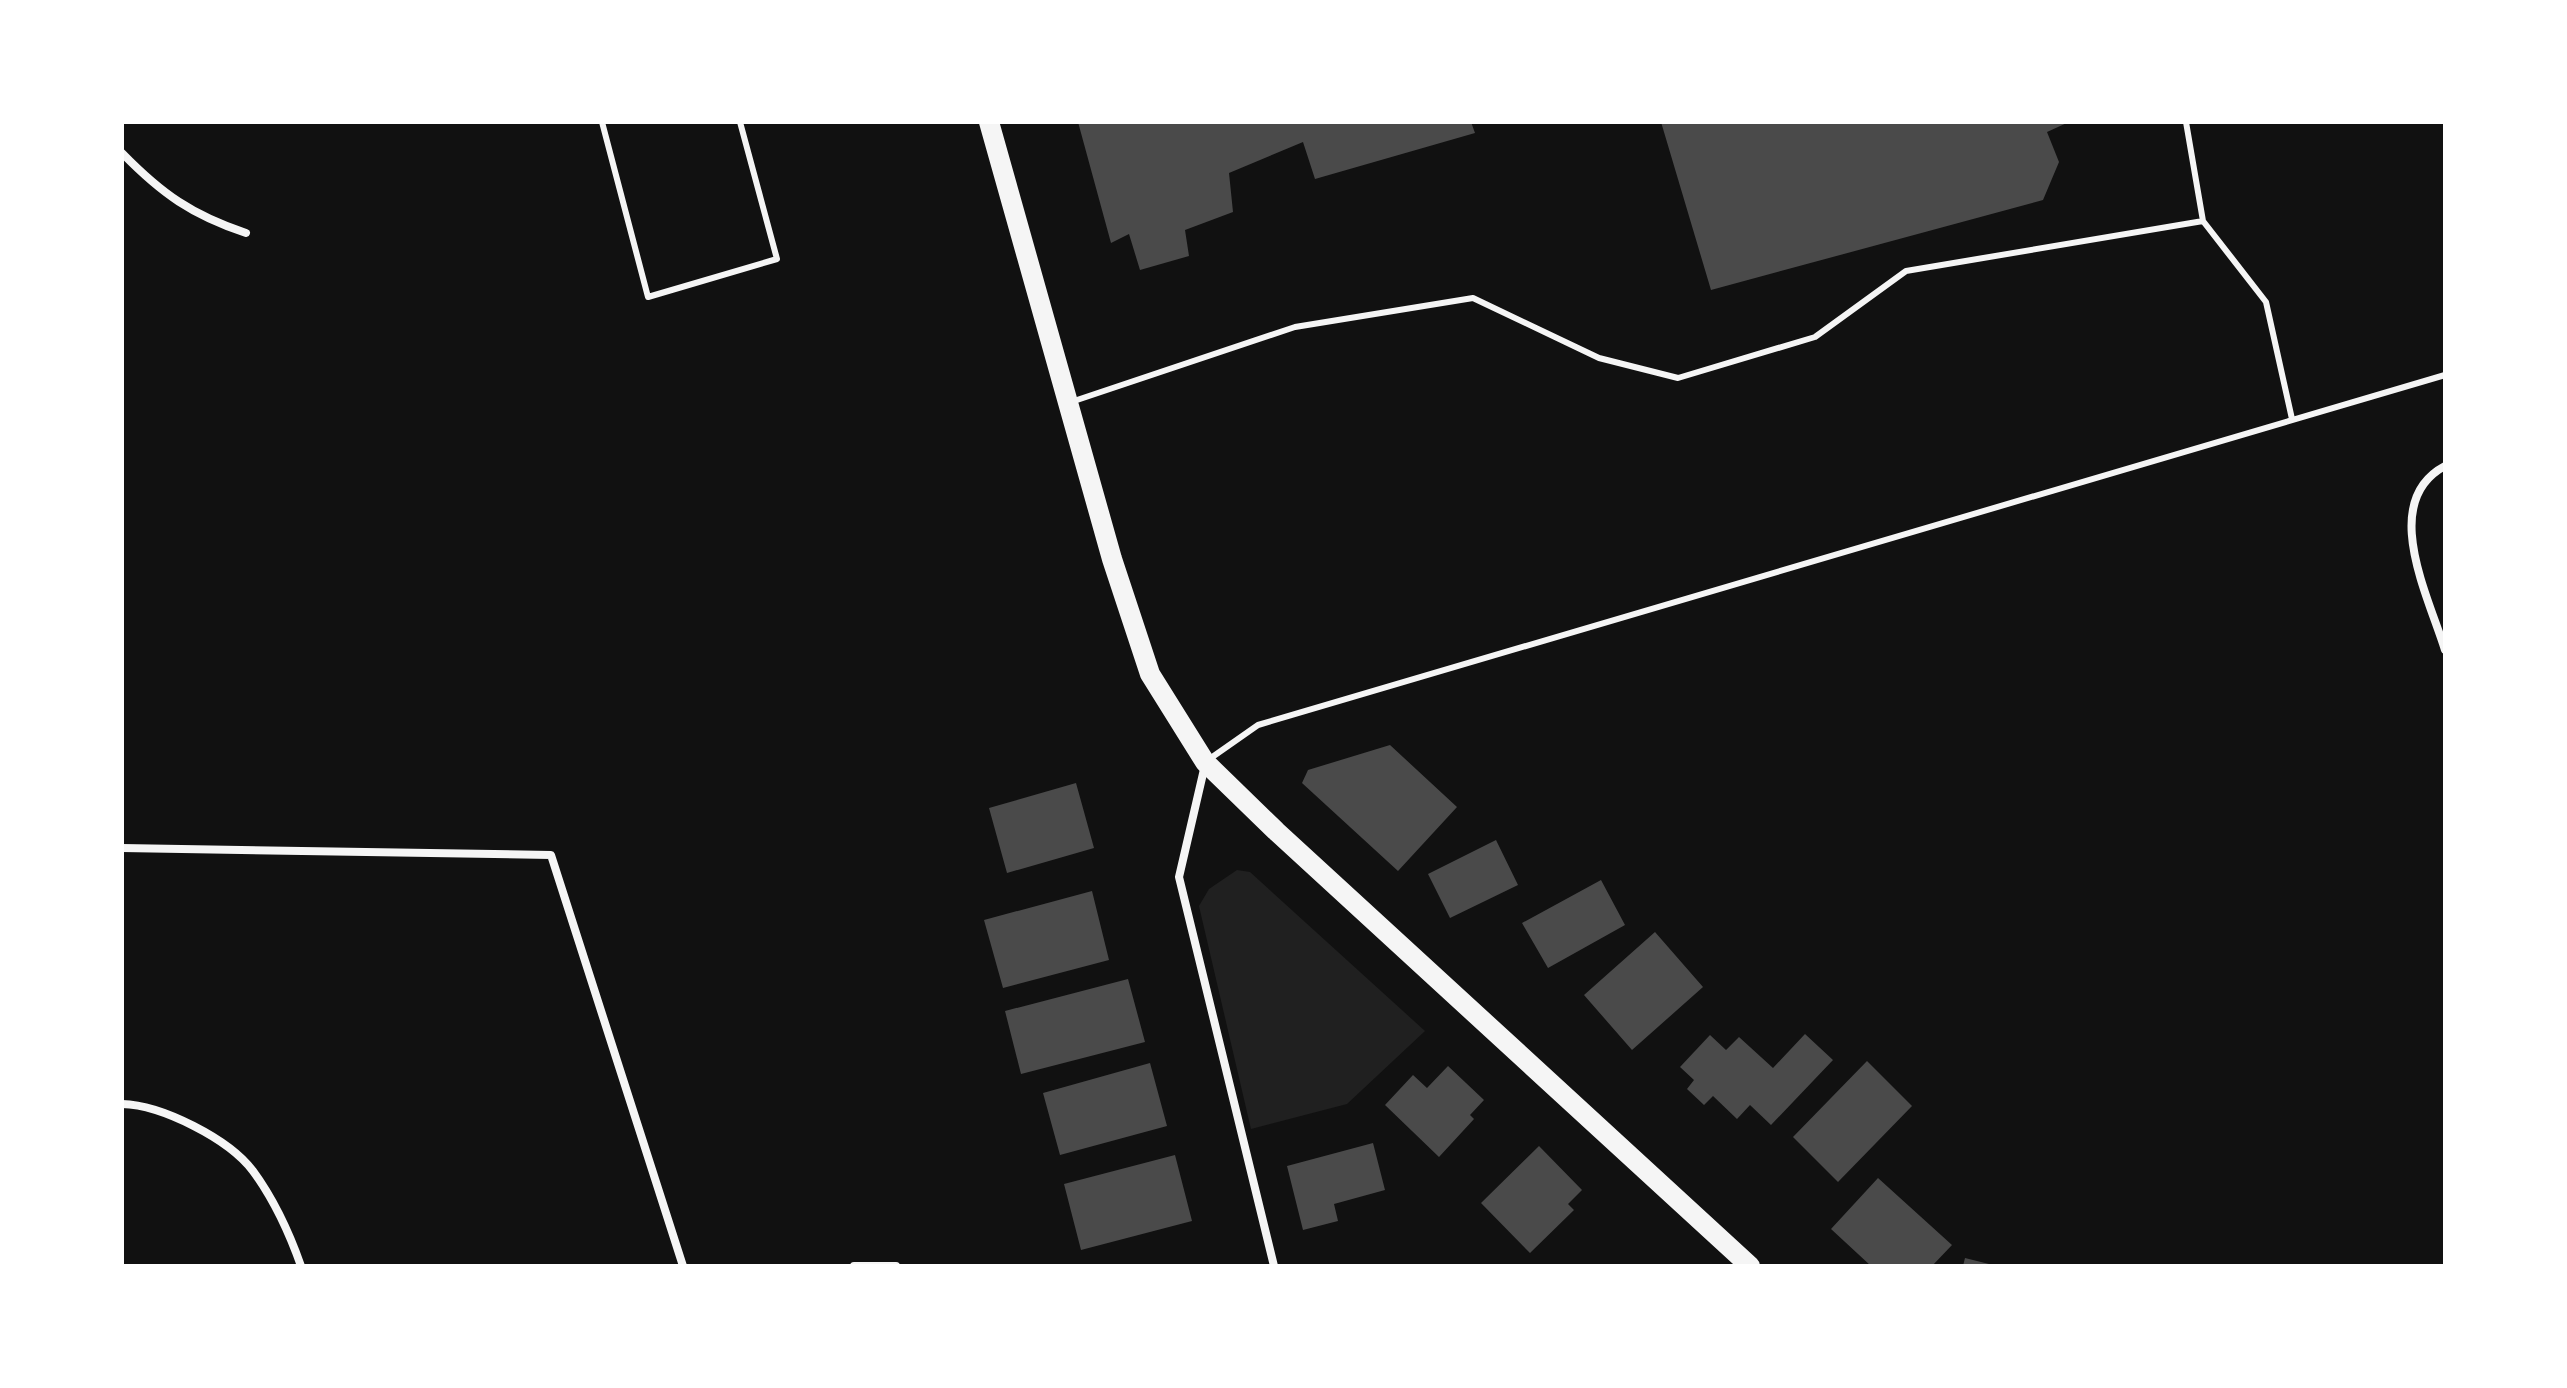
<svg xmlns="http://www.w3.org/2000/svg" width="2567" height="1388" font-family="Ubuntu,sans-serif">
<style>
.green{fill:#202020}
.building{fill:#4a4a4a}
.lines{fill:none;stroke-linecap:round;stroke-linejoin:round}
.service{stroke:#f5f5f5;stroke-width:6}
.minor{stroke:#f5f5f5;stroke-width:8}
.primary{stroke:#f5f5f5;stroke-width:20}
</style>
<rect width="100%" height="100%" fill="#111"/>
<!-- green -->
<path class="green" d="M1237,870L1250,872L1425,1031L1347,1104L1251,1129L1199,906L1209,889Z"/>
<!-- building -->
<path class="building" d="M1078,122H1471L1475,133L1315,179L1303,142L1229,173L1233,212L1185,230L1189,256L1140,270L1129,234L1111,243Z
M1661,122H2069L2047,132L2059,162L2043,200L1711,290Z
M1390,745L1457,807L1398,871L1302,783L1308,770Z
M1076,783L1094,848L1007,873L989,808Z
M1496,840L1518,885L1450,918L1428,874Z
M1601,880L1625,925L1548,968L1522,923Z
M1092,891L1109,960L1003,988L984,920Z
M1655,932L1703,987L1632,1050L1584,995Z
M1128,979L1145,1042L1021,1074L1005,1011Z
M1805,1034L1833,1060L1771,1125L1750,1105L1737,1119L1713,1096L1704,1105L1687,1089L1694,1080L1680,1067L1710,1035L1726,1050L1739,1037L1773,1068Z
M1867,1061L1912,1106L1838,1182L1793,1137Z
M1150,1063L1167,1126L1060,1155L1043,1093Z
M1448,1066L1484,1100L1470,1115L1474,1119L1439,1157L1385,1105L1413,1075L1427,1088Z
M1373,1143L1385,1190L1334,1204L1338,1221L1303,1230L1287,1166Z
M1539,1146L1582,1190L1568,1204L1574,1210L1530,1253L1481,1203Z
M1175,1155L1192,1221L1081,1250L1064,1184Z
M1878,1178L1952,1245L1932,1266H1871L1831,1229Z
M1965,1258L1993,1265V1266H1963Z"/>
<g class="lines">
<!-- service -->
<path class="service" d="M602,122L648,297L777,259L740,122
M2186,122L2203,221
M1071,402L1295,327L1473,298L1599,358L1678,378L1815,337L1906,271L2203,221L2266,302L2292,419
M1208,760L1258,725L2445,375"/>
<!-- minor -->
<path class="minor" d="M122,153C162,194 192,215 246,233
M2445,466C2379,501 2428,595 2445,650
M1205,765L1179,877L1274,1266
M122,848L551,855L683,1266
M122,1104C162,1105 229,1139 253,1171C275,1201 289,1232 301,1266
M854,1266H896"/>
<!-- primary -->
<path class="primary" d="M989,122L1112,559L1150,674L1205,762L1276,831L1750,1266"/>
</g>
<!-- border -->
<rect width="2567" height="1388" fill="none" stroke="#ffffff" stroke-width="248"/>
</svg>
